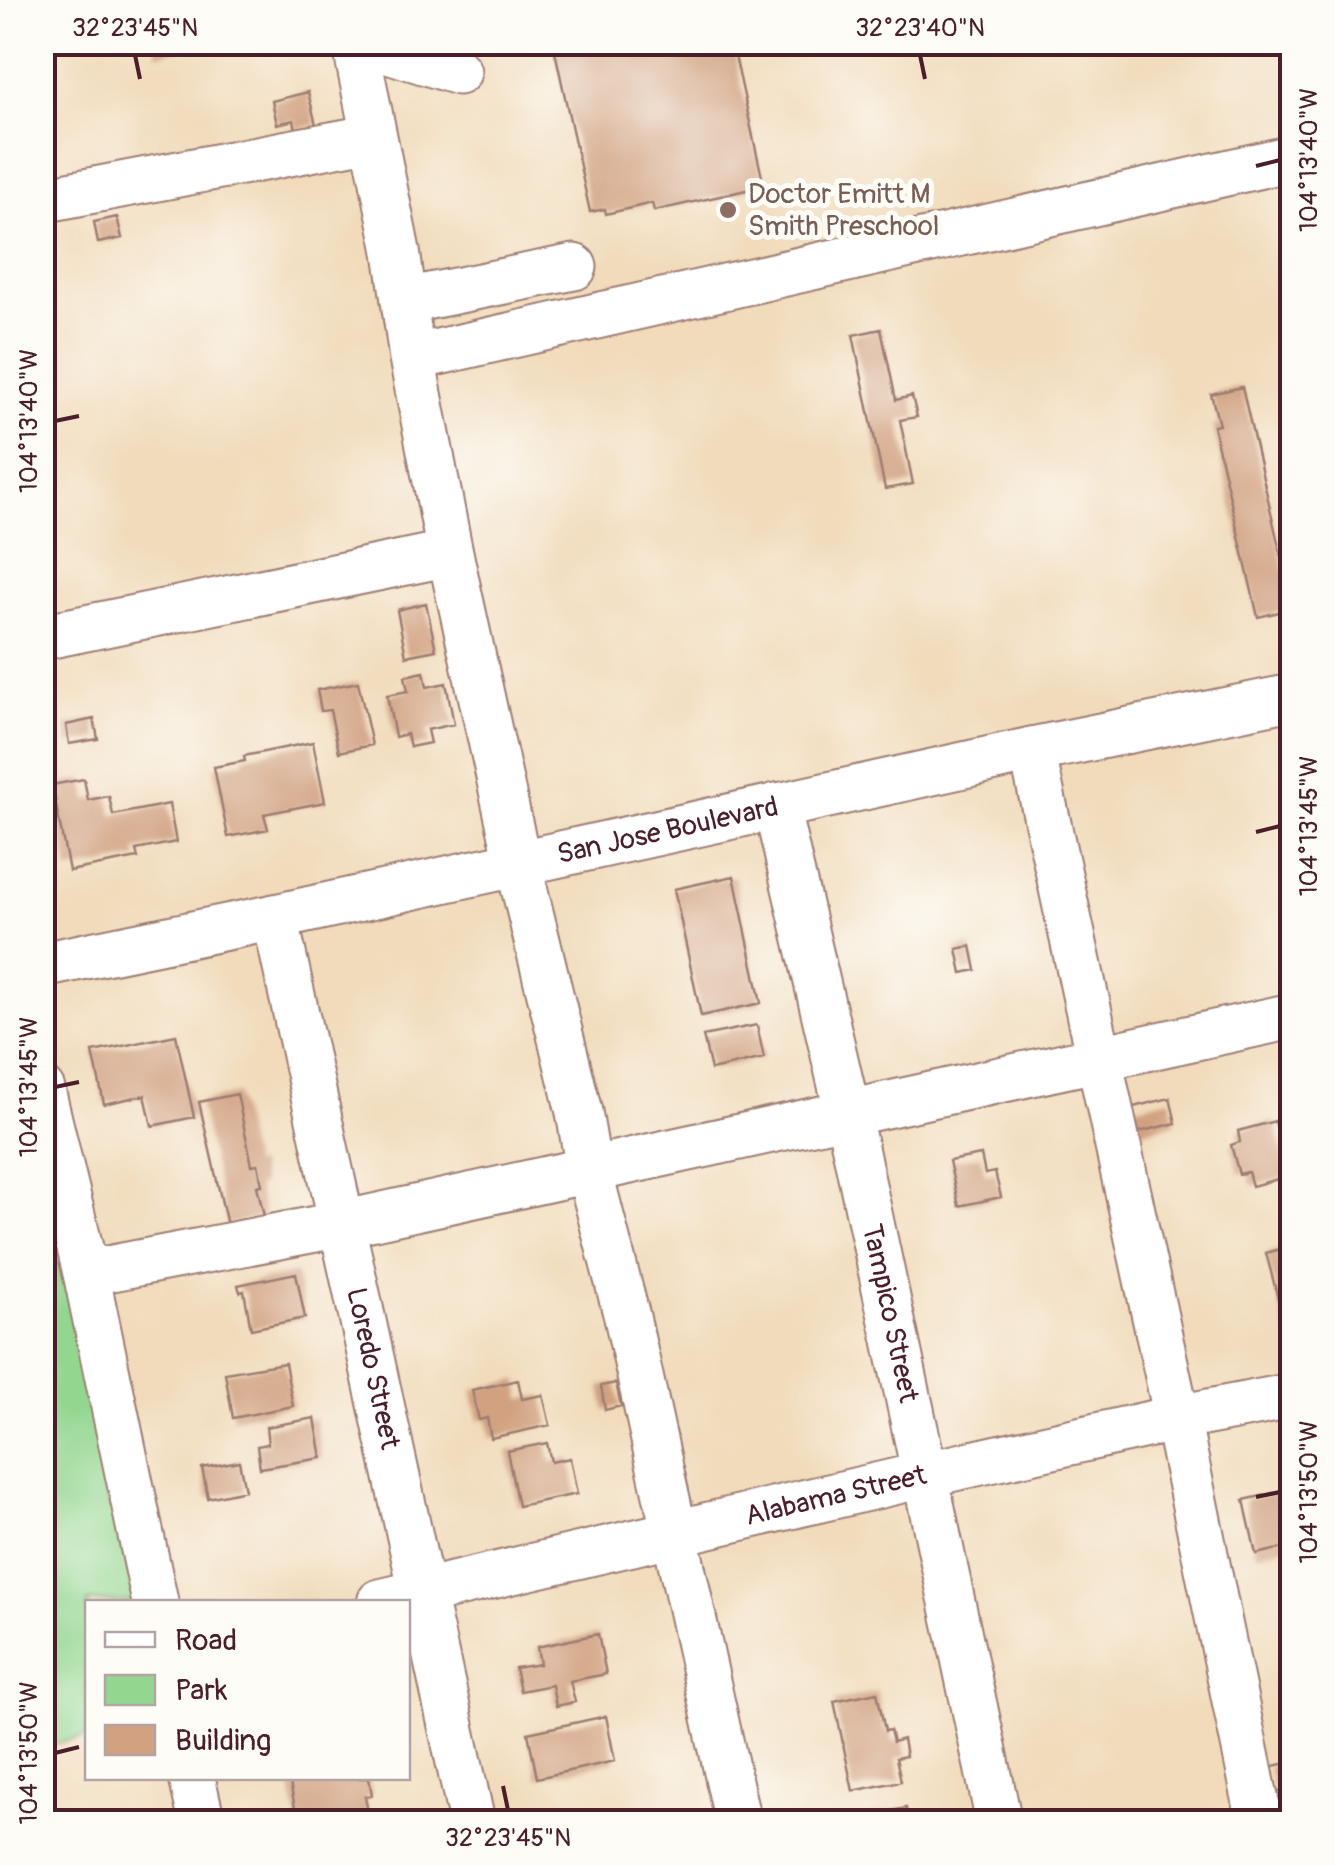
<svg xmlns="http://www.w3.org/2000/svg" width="1335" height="1865" font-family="Pangolin,sans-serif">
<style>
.green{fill:#92d68f;stroke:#6e7a5d;stroke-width:2.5}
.building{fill:#d1a180}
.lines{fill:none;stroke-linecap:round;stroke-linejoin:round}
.minor-casing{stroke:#9e7d73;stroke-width:49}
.minor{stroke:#fff;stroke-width:45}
.ticks{fill:none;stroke:#4a1f2b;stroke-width:4}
.education-dot{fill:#8d6e63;stroke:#fdfcf7;stroke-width:4}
.labels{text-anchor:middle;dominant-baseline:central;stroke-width:10;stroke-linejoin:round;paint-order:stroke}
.education-label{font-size:28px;fill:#785e54;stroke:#fdfcf7;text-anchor:start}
.street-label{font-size:28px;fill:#4a1f2b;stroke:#fdfcf7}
.neatline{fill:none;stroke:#4a1f2b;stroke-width:4}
.ticks-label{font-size:25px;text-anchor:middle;fill:#4a1f2b}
</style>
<rect width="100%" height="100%" fill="#fdfcf7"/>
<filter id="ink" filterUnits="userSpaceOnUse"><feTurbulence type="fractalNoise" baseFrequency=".01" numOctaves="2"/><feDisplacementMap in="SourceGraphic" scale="20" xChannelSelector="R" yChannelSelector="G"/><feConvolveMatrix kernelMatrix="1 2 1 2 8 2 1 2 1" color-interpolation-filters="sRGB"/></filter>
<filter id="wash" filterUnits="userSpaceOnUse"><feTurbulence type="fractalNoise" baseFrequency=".0048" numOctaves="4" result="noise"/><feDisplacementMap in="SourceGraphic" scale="40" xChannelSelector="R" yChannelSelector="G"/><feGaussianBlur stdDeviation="2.25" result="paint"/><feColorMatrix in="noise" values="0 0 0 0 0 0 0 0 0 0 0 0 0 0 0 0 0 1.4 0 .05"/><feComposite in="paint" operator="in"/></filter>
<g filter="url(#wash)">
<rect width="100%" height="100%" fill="#f1dbbb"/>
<!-- green -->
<path class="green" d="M42,1090L155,1602H88L87,1737L43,1746Z"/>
<g id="blocks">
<!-- building -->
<path class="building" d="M155,42H202L203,44L158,54Z
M553,42H732L764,186L654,211L652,203L606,214L605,209L590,212Z
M308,92L316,125L296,129L294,120L277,124L272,101Z
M117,217L122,238L98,243L94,222Z
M881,329L896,400L912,396L917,417L900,420L913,484L885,489L853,335Z
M1242,387L1292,603V609L1258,617L1213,426L1219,425L1211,394Z
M426,603L436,650L406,656L397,610Z
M424,672L427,687L446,683L454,724L427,730L430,743L410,747L407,734L395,737L387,695L408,691L405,676Z
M358,682L372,745L339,752L330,710L321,711L317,690Z
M94,719L98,739L69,744L66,725Z
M313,742L325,802L264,814L268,829L228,837L214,767L245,761L244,756Z
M84,779L88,800L109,796L113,815L169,804L176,842L136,850L138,858L69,871L52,785Z
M734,876L761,1003L701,1016L674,889Z
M971,946L976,970L962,973L957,949Z
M757,1025L764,1058L711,1070L703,1036Z
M176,1035L194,1117L152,1126L145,1095L104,1104L93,1052Z
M237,1094L252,1165L258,1164L262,1185L257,1186L264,1216L227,1225L199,1102Z
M1170,1098L1176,1123L1127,1135L1121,1110Z
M1275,1121L1289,1176L1252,1186L1248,1172L1239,1174L1231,1145L1240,1142L1238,1131Z
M981,1155L985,1174L995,1172L1001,1197L959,1206L949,1161Z
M1292,1246V1348H1291L1266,1253Z
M296,1273L305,1318L251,1329L244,1291L240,1292L238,1285Z
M285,1363L293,1406L233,1418L225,1373Z
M518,1380L522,1399L543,1395L550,1425L491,1438L487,1418L479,1420L472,1390Z
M616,1383L621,1406L605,1410L601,1386Z
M315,1418L322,1458L260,1468L257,1446L268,1444L266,1427Z
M547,1443L551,1462L570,1458L577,1494L518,1506L507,1451Z
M239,1461L245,1490L208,1498L202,1468Z
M1292,1489V1546L1256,1554L1244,1500Z
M598,1634L606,1674L570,1681L575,1702L556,1706L552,1685L520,1691L515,1668L540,1664L537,1647Z
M877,1692L885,1731L890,1730L893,1742L903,1739L906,1756L896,1758L901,1781L853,1791L834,1701Z
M606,1716L615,1761L537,1778L528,1733Z
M1292,1762V1789L1275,1793L1269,1767Z
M289,1778H369L372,1795L365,1797L370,1822H298Z
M906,1808L909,1822H843V1821Z"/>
</g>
</g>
<g filter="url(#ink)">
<use href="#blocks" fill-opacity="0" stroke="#9e7d73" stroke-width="2.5"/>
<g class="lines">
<defs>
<g id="minor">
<path d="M355,42L397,251L412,358L450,553L518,863L579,1112L589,1170L627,1317L738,1822"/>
<path d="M363,42L458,72"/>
<path d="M42,200L373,137"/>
<path d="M405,301L574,267"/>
<path d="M412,358L1292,158"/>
<path d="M42,637L450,553"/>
<path d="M1032,750L1177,1418L1260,1822"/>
<path id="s1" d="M776,806L848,1115L999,1822"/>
<path id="s2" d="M275,917L472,1822"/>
<path id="s3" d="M42,965L275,917L1032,750L1292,697"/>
<path d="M42,1090L86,1273L155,1602"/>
<path d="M86,1273L342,1224L1292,1016"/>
<path id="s4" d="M380,1602L923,1475L1177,1418L1292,1396"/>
<path d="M192,1778L202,1822"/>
</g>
</defs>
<!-- minor casing -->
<use href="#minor" class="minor-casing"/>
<!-- minor -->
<use href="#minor" class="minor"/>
</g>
</g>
<!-- ticks -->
<path class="ticks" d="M135,55L140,79M920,55L925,79M1256,166L1280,160M55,421L79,416M1256,832L1280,826M55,1087L79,1082M1256,1497L1280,1492M55,1753L79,1747M503,1786L508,1810"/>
<!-- markers -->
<circle class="education-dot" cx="728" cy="210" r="10"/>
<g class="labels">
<!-- education labels -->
<g class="education-label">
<text x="748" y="194">Doctor Emitt M<tspan x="748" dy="32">Smith Preschool</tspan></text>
</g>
<!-- street labels -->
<g class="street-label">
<text stroke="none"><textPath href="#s3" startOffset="640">San Jose Boulevard</textPath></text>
<text stroke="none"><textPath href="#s1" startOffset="520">Tampico Street</textPath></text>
<text stroke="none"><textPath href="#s2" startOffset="462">Loredo Street</textPath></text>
<text stroke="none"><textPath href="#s4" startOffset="468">Alabama Street</textPath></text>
</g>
</g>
<!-- margin -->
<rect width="1335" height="1865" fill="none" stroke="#fdfcf7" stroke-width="110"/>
<!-- legend -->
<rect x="85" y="1600" width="325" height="180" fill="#fdfcf7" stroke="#b5a4a5" stroke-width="2.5"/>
<rect x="105" y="1632" width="50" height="15" fill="#ffffff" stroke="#b5a4a5" stroke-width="2.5"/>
<text x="175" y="1650" font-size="30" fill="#4a1f2b">Road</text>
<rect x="105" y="1675" width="50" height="30" fill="#92d68f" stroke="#b5a4a5" stroke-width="2.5"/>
<text x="175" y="1700" font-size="30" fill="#4a1f2b">Park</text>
<rect x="105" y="1725" width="50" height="30" fill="#d1a180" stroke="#b5a4a5" stroke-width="2.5"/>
<text x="175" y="1750" font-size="30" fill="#4a1f2b">Building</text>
<rect x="55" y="55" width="1225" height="1755" class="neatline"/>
<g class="ticks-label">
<text x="135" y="36">32°23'45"N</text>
<text x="920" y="36">32°23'40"N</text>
<text transform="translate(1308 160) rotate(-90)" y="9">104°13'40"W</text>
<text transform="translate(28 421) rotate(-90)" y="9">104°13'40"W</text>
<text transform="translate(1308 826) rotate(-90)" y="9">104°13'45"W</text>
<text transform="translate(28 1087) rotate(-90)" y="9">104°13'45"W</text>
<text transform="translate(1308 1492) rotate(-90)" y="9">104°13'50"W</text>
<text transform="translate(28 1753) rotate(-90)" y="9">104°13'50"W</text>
<text x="508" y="1846">32°23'45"N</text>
</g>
</svg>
